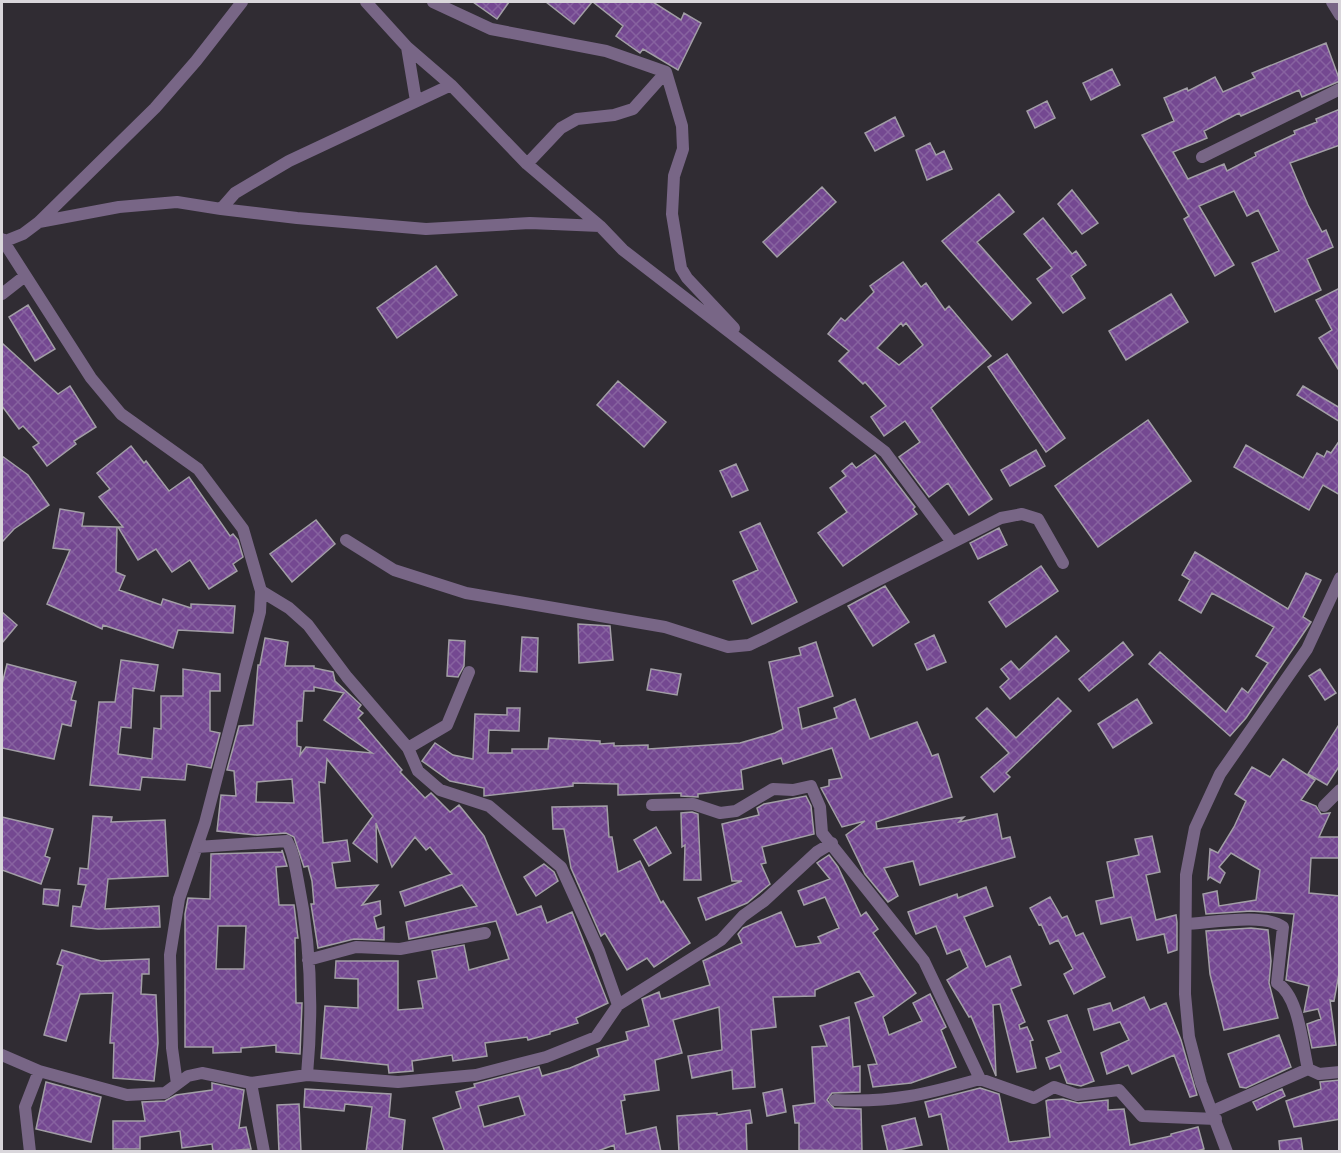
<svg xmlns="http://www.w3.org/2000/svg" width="1341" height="1153" font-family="'Asap Condensed',sans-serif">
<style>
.building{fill:url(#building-cross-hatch);stroke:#a29ea6;stroke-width:1.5;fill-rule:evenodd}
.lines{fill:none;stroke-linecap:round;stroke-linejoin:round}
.minor{stroke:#786686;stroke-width:12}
.tertiary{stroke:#786686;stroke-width:12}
</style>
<defs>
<pattern id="building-cross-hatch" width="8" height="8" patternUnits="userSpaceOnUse" patternTransform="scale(1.5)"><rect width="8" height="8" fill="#744891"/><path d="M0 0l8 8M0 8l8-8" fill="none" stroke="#8762a0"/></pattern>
</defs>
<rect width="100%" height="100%" fill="#302c33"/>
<!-- building -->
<path class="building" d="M473,2H509L497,19Z
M546,2H592L574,24Z
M593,2H653L681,20L684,13L701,23L678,70L643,49L640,53L616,36L623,26Z
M1326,43L1340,81L1302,97L1299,90L1241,116L1239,113L1204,131L1207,138L1173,152L1188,179L1224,164L1227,171L1256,156L1255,153L1295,134L1294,131L1317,122L1316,119L1340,109V145L1290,163L1308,205L1322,232L1326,230L1333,247L1307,259L1321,290L1275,312L1252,263L1279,251L1258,210L1247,216L1234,191L1199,206L1234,265L1215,276L1184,219L1189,216L1142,135L1174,121L1164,98L1187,88L1188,91L1215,77L1223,92L1255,78L1252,73Z
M1112,69L1120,85L1091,100L1083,83Z
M1047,101L1055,118L1035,128L1027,111Z
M895,117L904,136L875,151L865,133Z
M930,143L936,155L944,151L952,169L927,180L916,150Z
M822,187L836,202L777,257L763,242Z
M1072,190L1098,223L1082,234L1058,204Z
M999,194L1014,212L977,242L1031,303L1012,320L942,241Z
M1043,218L1072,254L1076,251L1086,265L1071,276L1085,298L1063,313L1037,279L1052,268L1024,234Z
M903,262L921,287L926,283L945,310L949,306L991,356L931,408L992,499L969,515L948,483L929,497L899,457L920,442L905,421L884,436L871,417L886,406L865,382L863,384L839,361L849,351L828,334L841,318L845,321L874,292L870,286ZM901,323L903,326L906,323L923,345L899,365L877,348Z
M436,266L457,295L397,338L377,308Z
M1340,288V372L1319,338L1332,330L1316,300Z
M1171,294L1188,322L1126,360L1109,331Z
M28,305L55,349L35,361L9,317Z
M2,343L58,394L70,386L96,427L74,441L76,444L47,466L33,447L39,443L23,426L19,429L2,406Z
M1007,354L1065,438L1046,452L988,367Z
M618,381L666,422L644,447L597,405Z
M1303,386L1340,408V422L1297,395Z
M1148,420L1191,481L1098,547L1055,486Z
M1340,440V495L1323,485L1309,510L1234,467L1246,445L1303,478L1317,453L1324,457L1327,451L1331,453Z
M131,446L144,463L146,461L169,491L189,477L230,536L233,534L238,540L243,557L233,564L237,571L209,589L190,560L172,572L156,549L138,560L118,527H123L99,497L110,489L97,473Z
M1036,450L1045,466L1010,486L1001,470Z
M875,455L915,507L913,509L917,514L843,566L818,533L847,512L830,488L846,476L842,471L852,463L856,468Z
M2,456L28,475L49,505L14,529L2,542Z
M736,464L748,490L732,497L720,471Z
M60,509L84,513L82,526L117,527L116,572L125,576L119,590L161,605L163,599L191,608V604L235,606L233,633L178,630L173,648L103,625L102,629L47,604L70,550L53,548Z
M316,520L335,544L292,582L270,554Z
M760,523L797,602L752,624L733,581L758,570L740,532Z
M999,528L1007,545L978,559L970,543Z
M1195,552L1288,609L1306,573L1321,580L1303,617L1311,622L1309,625L1246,718L1230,736L1149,664L1160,652L1226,712L1242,688L1248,693L1268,663L1256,656L1274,627L1212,593L1201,613L1179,600L1190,580L1182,575Z
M1041,566L1058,591L1006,627L989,602Z
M885,586L909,622L873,646L848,606Z
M2,612L17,625L2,643Z
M578,624L610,626L613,660L579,663Z
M934,635L946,662L927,670L915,644Z
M1056,636L1069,651L1010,699L1000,687L1009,679L1001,669L1011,661L1019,670Z
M522,637L538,638L537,672L520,671Z
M265,638L288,642L285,666H314V668L333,672L335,681L361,705L358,709L363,713L358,718L402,770L400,772L425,798L431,793L450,812L459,805L484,836L517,915L541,906L547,923L572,912L608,1003L576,1018L578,1023L550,1032V1034L528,1040L527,1037L485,1043L487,1056L453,1061L452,1055L412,1061L413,1071L389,1073L388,1065L321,1058L325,1006L358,1008V979L335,978L336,961H398V1010L423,1008L418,981L437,978L432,951L464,945L469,970L509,959L496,921L409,939L406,922L477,906L462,885L405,906L400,892L452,874L430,847L426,850L415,837L392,867L376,823L377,862L353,843L373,816L327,759L325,783L319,782L323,843L347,840L350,861L332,863L336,888L378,885L362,905L380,901L381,914L374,917L377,929L384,927V940L354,939L318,948L311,904H314L312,881L308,866L304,867L294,837L286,833L257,835L217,831L221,795L236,796L234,771L227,770L239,726L253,725L258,665H260ZM314,687L344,693L324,720L372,753L306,747L300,755L301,747L297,746V721H302L304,691H314ZM292,779L294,803L256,802L257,782Z
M449,640L465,641L464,666L458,677L447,676Z
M816,642L833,696L798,708L802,729L837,718L834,708L855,699L870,739L917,722L932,756L938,754L952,797L876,822L877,829L964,817L959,822L997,814L1002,839L1010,837L1015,857L920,885L913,861L884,868L898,896L888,902L865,874L846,835L865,821L842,827L821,788L829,786V780L842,778L832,748L783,764L781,758L741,770L743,789L698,794V797L681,796V793L618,795V784L573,783V786L484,796V788L450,781L422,761L435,743L453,755L473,759L475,714L507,715V708H520L519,731L489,730L488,753H512V749H548L549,738L600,741V744L614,743V746L648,745V749L740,743L775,733L783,729L769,662L801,655L799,648Z
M1123,642L1133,655L1089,691L1079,679Z
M121,660L158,665L154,691L133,688L131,728L121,727L118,754L152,759L154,728L161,729V696H183V669L220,674V691H210V731L220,733L211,768L187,764L185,780L142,777L140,790L90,785L99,702H115Z
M7,664L76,682L71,700L76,701L71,726L62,724L54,759L2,748V684Z
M651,669L681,674L677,695L647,690Z
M1320,669L1336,693L1325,700L1309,676Z
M1058,698L1071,711L1006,773L1010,777L994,792L981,777L1009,753L976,718L987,708L1016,738Z
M1137,699L1152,723L1113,748L1098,724Z
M1340,723V765L1327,785L1308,774Z
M1283,759L1315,780L1301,800L1316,806L1321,814L1330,813L1319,837H1340V858H1311L1309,893L1340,896V968L1334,1001L1330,1000L1336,1045L1312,1048L1307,1024L1321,1019L1318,1009L1304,1012L1309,986L1286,980L1294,914L1251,911L1206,914L1203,894L1217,891L1219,906L1256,900L1260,870L1231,853L1219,867L1225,873L1220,883L1210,877L1208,879L1210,849L1218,853L1234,827L1246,801L1235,794L1252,767L1270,777Z
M806,796L811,806L814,834L762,847L766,863L761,864L770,884L747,903L706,920L698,898L742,881H732L722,824L759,815L757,808L764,804Z
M607,806L609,837H612L618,872L640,861L661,903L663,901L690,943L654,967L647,958L627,970L605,933L601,936L571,868L564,829H553L552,807Z
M692,812L698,814L701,880H684L685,845L682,847L681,813Z
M93,816L112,817L111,822L165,820L168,876L108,879L105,909L159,906L160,927L98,929L71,926L73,906L81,907L86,885L78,884L80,868L88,869Z
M2,817L53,829L45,856L50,858L41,884L2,870Z
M656,827L671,853L649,866L634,840Z
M1152,836L1160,872L1146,875L1156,920L1176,915L1177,922V950L1168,953L1164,934L1137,940L1131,917L1101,924L1096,901L1114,897L1107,862L1139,855L1135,839Z
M282,850L287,866L276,867L279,905H294L298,938H295L296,1003H302L300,1054L276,1052V1045L241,1048V1052L213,1053V1047H185V914L188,898L210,899L211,854L282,852ZM218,926H246L244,969H216Z
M829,855L838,867L861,916L866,912L878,929L873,933L916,993L883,1017L889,1035L922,1021L913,1003L930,994L946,1027L941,1030L956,1067L911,1083L873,1087L868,1065L877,1064L855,1003L874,996L859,971L815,990V996L773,997L776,1027L751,1030L755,1087L733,1089L732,1070L692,1078L688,1056L722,1050L719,1007L673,1020L682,1053L655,1060L659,1090L624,1095L625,1100L621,1101L626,1134L656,1127L661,1152H615L614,1145L595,1152H445L433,1118L461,1108L456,1092L475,1087L474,1084L539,1067L542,1076L570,1068L599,1056L597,1049L628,1040L626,1032L649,1026L642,999L659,992L661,999L710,985L703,961L742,943L738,934L743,928L781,912L796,947L821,943L818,937L839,928L825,897L804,905L798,891L830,879L817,863ZM519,1096L525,1115L484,1127L478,1106Z
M544,864L554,872L558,881L536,896L524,877Z
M986,887L993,906L964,917L986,967L1010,956L1021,985L1011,989L1025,1022L1019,1025L1020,1029L1027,1027L1033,1040L1030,1041L1036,1068L1017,1072L1000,1004L993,1005L996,1076L971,1016L969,1017L947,980L968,967L960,949L947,954L936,926L916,934L908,912L957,894L958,898Z
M44,889L60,890L58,906L43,904Z
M1050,897L1062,918L1067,916L1076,936L1083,933L1105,977L1074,994L1064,974L1073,969L1058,940L1050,944L1041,924L1039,925L1030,908Z
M1251,928L1268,930L1271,961L1269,983L1278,1018L1224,1030L1210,974L1206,931Z
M62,950L101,961L149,959V974H142L141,994L156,995L158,1043L154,1081L113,1078L114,1043H110L113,993L80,994L66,1041L44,1035L63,966L57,964Z
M1144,997L1150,1010L1166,1003L1181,1040L1197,1095L1190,1097L1174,1055L1132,1074L1128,1065L1107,1074L1101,1053L1129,1040L1120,1022L1094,1030L1088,1009L1110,1003L1113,1011Z
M1067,1015L1094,1081L1081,1086L1067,1083L1060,1065L1050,1069L1046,1058L1061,1052L1048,1021Z
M849,1017L853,1067L860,1066V1092L832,1093L827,1100L834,1108L861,1109L862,1151L799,1150V1123H795L793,1106L815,1103L812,1047L827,1046L820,1026Z
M1279,1035L1291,1067L1246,1088L1240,1087L1228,1054Z
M1340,1080V1119L1294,1127L1286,1101L1321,1089L1320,1082Z
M46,1082L101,1097L91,1142L36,1129Z
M212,1083L244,1090L239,1128L246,1127L251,1149L213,1152L212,1144L182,1148L180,1131L140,1137V1149H113V1121H145L142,1102L165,1101L176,1095L212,1090Z
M980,1088L999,1094L1009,1142L1050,1137L1046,1101L1048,1100L1063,1099L1078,1103L1108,1100V1110L1124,1109L1130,1145L1171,1136V1134L1198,1127L1204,1149L1193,1152H949L941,1114L929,1117L925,1102Z
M305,1089L391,1094L389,1117L405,1120L402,1152H366L372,1107L345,1104L344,1111L304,1107Z
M782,1089L786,1112L767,1116L763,1093Z
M1282,1089L1285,1096L1257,1110L1253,1102Z
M299,1104L301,1152H279L277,1105Z
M750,1110L752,1123L746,1124L747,1152H679L677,1116L717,1113V1115Z
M915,1118L922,1145L888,1152L882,1126Z
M1301,1138L1303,1152H1280L1279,1141Z"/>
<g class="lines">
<!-- minor -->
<path class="minor" d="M366,2L407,47L451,85L527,164L600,226L623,250L885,452L951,541
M433,2L491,29L606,51L666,72
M407,47L416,101
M666,72L682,126L683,149L674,176L672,214L681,268L687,278L734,328
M1202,157L1340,89
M527,164L561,128L577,119L614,115L633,109L666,72
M221,209L297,218L426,229L530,223L600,226
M39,222L119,207L177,202L221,209L235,193L289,161L451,85
M2,239L91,378L121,414L198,469L243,529L261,591L260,612L205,823L179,899L170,955L172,1048L177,1084
M3,242L23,234L39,222L155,108L196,61L242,2
M2,294L25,276
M346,540L394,570L466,593L665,627L728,647L749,645L764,638L1001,518L1022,514L1038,519L1063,563
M408,748L447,725L469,672
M652,805L693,804L720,813L736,811L773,789L793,790L811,786L820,807L822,833L924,961L980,1079L1034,1098L1054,1087L1077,1095L1119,1090L1142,1116L1216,1119
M1324,806L1340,790
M197,847L287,841C294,853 295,866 298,881C311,944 313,1010 307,1075
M1186,924C1210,923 1265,913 1283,927L1277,983C1299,996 1302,1044 1308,1069
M308,960L356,947L400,949L485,933
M618,1005L721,940L743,916L764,901L817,852L832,843
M2,1055L39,1071L127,1095L165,1093L188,1076L202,1073L251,1083L307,1075L398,1082L476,1075L546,1057L596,1037L618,1005L599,951L561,867L489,806L440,790L418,771L408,748L347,677L308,625L289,608L261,591
M251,1083L264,1152
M835,1100C891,1103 927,1094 980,1079
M1213,1111L1308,1069L1319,1074L1340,1072
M30,1152L25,1107L39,1071"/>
<!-- tertiary -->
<path class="tertiary" d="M1332,2L1340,15
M1227,1152L1201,1083L1189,1037L1185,994L1186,875L1195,828L1220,774L1307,649L1340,578"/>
</g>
<!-- border -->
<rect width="1341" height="1153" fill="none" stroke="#d9d6db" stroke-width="6"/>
</svg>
